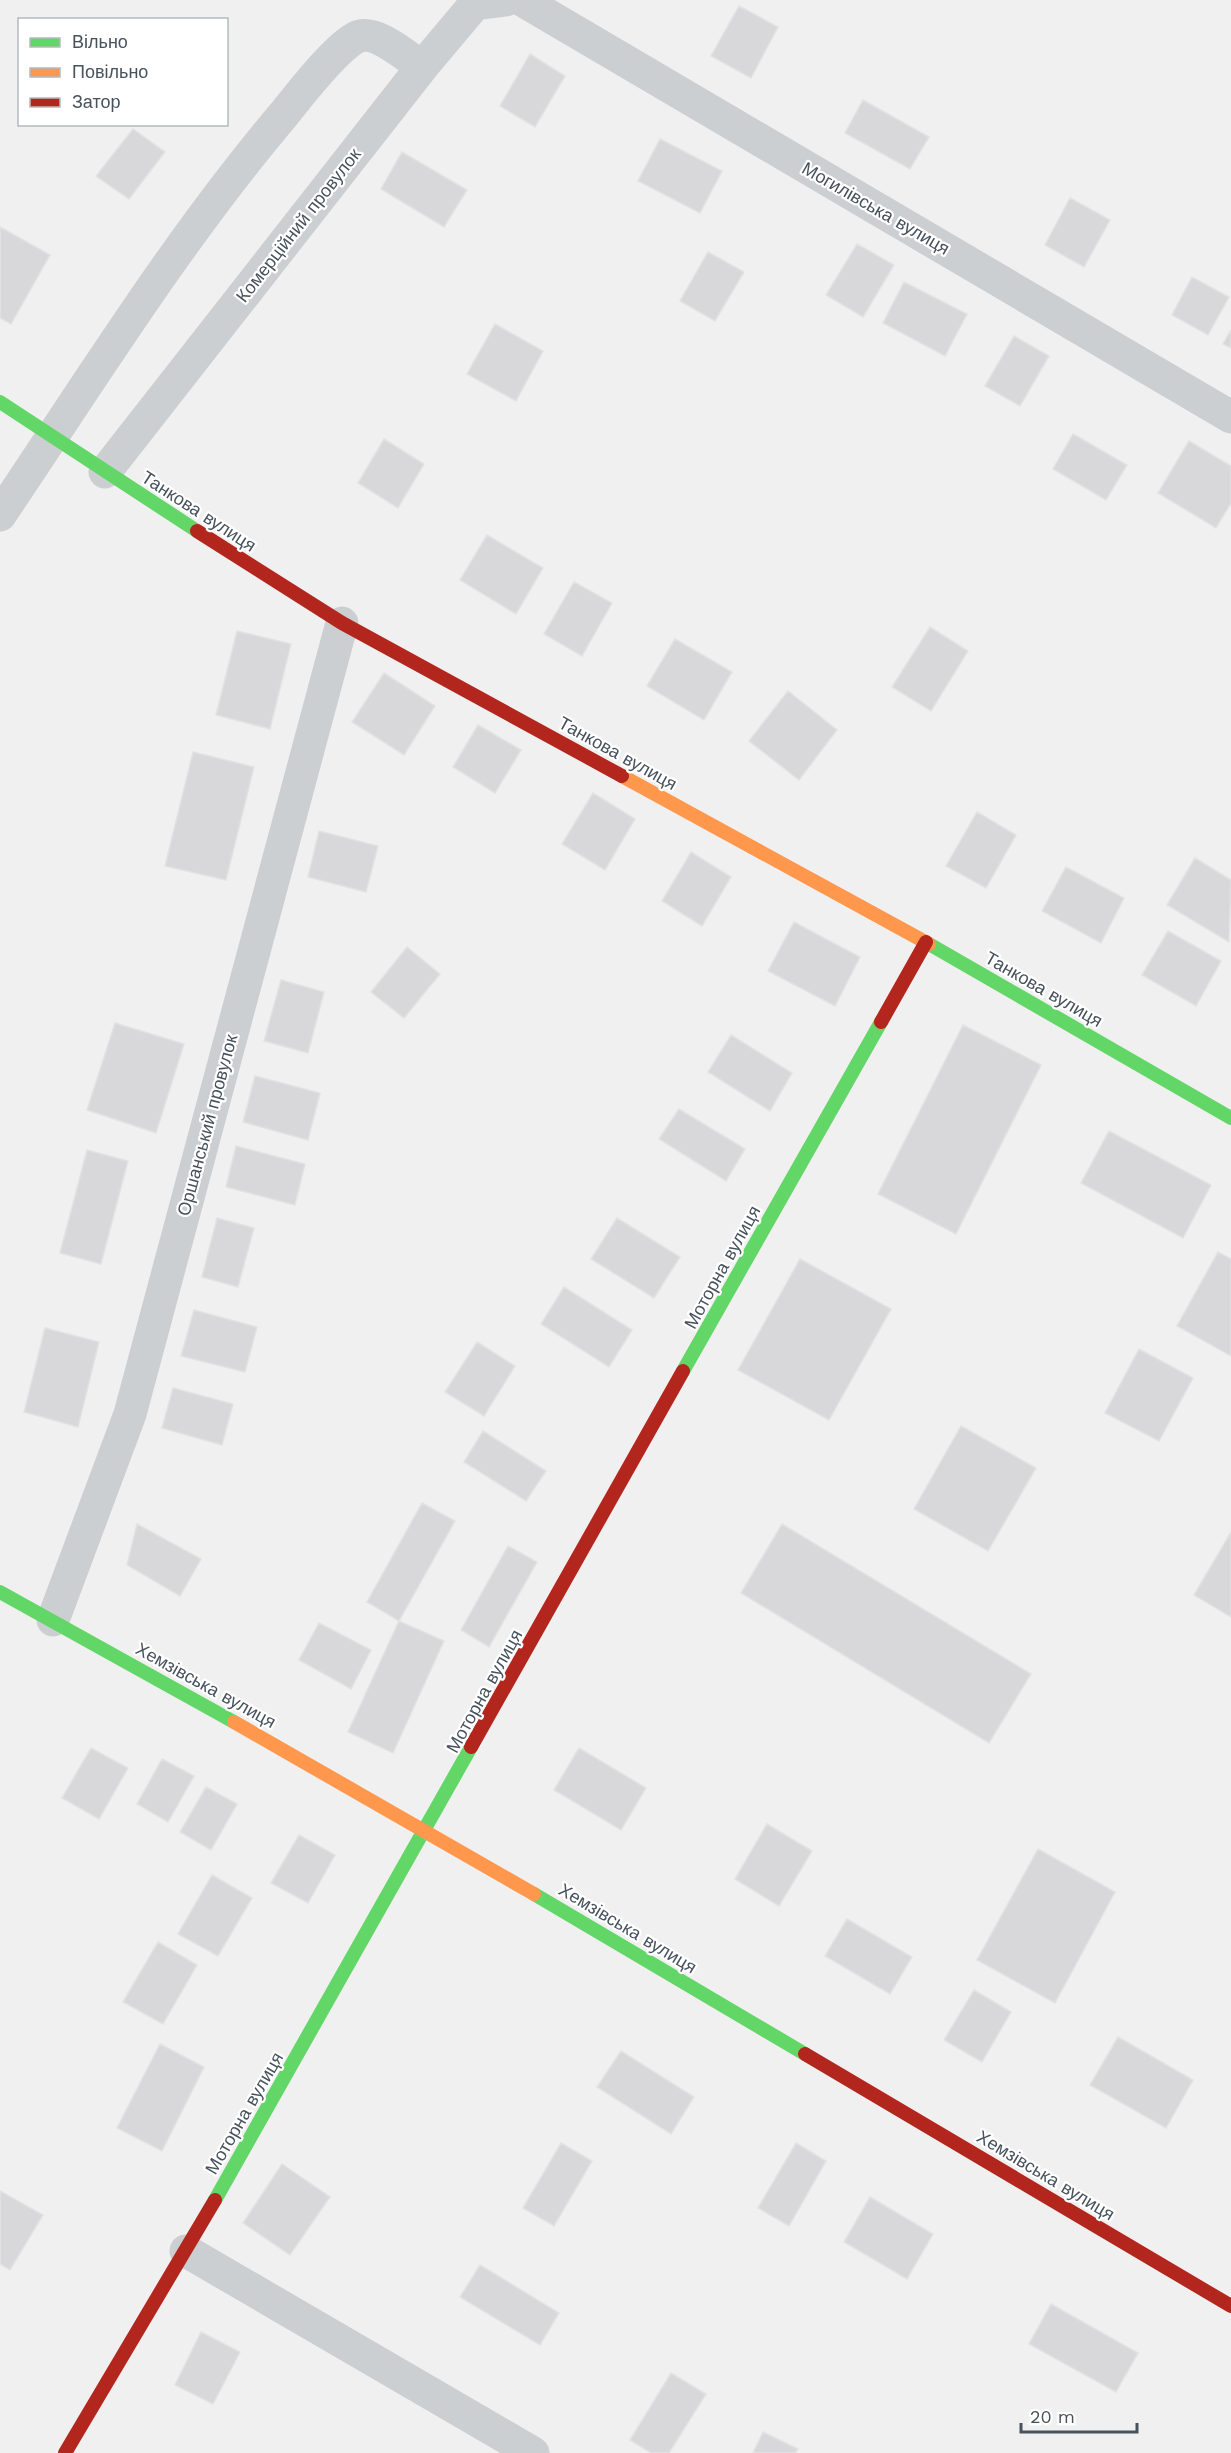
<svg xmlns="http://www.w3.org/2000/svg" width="1231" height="2453" font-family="'Work Sans',sans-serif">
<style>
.building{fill:#d8d8da;stroke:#e2e2e3;stroke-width:1.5}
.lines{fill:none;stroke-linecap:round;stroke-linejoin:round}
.street{stroke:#cccfd1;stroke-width:33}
.fast{stroke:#63d668;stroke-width:14}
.slow{stroke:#ff974d;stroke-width:14}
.jam{stroke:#b3261e;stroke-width:14}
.labels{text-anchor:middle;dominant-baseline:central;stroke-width:4.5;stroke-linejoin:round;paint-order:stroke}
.street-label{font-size:18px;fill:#47525d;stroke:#fff}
</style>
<rect width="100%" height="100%" fill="#f1f0f0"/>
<!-- building -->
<path class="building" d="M739,6L778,27L751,78L711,56Z
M530,54L565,76L535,127L500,106Z
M863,100L929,137L910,169L845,133Z
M133,129L165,152L129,199L96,176Z
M660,139L722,171L700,213L638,181Z
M402,152L467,190L444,227L381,189Z
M1070,198L1110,220L1084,267L1045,245Z
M0,227L50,255L11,324L0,318Z
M857,244L894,265L863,317L826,295Z
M708,252L744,272L715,321L680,301Z
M1192,277L1229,297L1208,335L1172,315Z
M904,282L967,314L945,356L883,323Z
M495,324L543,351L516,401L467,374Z
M1231,330V348L1223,344Z
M1014,336L1049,356L1020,406L985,386Z
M1073,434L1127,465L1106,500L1053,469Z
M384,439L424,464L398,508L358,483Z
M1189,441L1231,466V503L1216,528L1158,493Z
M487,535L543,568L516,614L460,580Z
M574,582L612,603L582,656L544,634Z
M930,627L968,651L931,711L892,687Z
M237,631L291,644L270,729L216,715Z
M675,639L732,672L704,720L647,686Z
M384,673L435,706L404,755L352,722Z
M788,691L837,730L799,780L749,741Z
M478,725L521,750L495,793L453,767Z
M193,752L254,767L226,880L165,866Z
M593,793L635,819L605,870L562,844Z
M977,812L1016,835L986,888L946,866Z
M319,831L378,846L366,892L308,877Z
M691,852L731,877L702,926L662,901Z
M1195,858L1231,880L1229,942L1167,905Z
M1066,867L1124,898L1101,943L1042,911Z
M794,922L860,957L835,1006L768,971Z
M1168,931L1221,961L1196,1006L1142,975Z
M407,947L440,974L404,1018L371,992Z
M281,980L324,992L308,1053L264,1041Z
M115,1023L184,1044L156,1133L87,1110Z
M963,1025L1041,1065L956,1234L878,1194Z
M731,1035L792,1073L770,1111L708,1072Z
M255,1076L320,1093L308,1140L243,1122Z
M679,1109L745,1149L726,1181L659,1139Z
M1109,1131L1211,1185L1183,1238L1081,1183Z
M236,1146L305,1164L295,1205L226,1187Z
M87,1150L128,1161L101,1264L60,1253Z
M217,1218L254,1228L238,1287L202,1277Z
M617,1218L680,1257L654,1298L591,1259Z
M1218,1252L1231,1259V1356L1177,1326Z
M800,1259L891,1309L829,1420L738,1370Z
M564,1287L632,1330L609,1367L541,1324Z
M194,1310L257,1327L245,1372L181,1356Z
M45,1328L99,1342L78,1427L24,1412Z
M477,1342L515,1366L484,1416L445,1392Z
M1139,1349L1193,1378L1159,1441L1105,1413Z
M173,1388L233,1404L222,1445L162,1428Z
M961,1426L1036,1468L988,1551L914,1509Z
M483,1431L546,1471L526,1501L464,1462Z
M422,1503L455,1521L399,1621L367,1602Z
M137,1524L201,1559L180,1596L127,1565Z
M782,1524L1031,1674L989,1743L741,1593Z
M1231,1532V1617L1194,1595Z
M508,1546L537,1562L489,1647L461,1630Z
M399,1621L444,1641L393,1753L348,1732Z
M319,1623L371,1650L351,1689L299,1660Z
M91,1748L128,1768L99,1819L62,1798Z
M579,1748L646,1788L621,1830L554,1790Z
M162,1759L194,1776L168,1822L137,1804Z
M206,1787L237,1804L211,1850L180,1832Z
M767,1824L812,1851L779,1906L735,1879Z
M299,1835L335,1855L308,1903L271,1883Z
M1038,1849L1115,1892L1055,2003L977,1960Z
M212,1875L252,1898L218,1956L178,1934Z
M847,1919L912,1957L890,1994L825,1956Z
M158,1942L197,1965L163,2024L123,2002Z
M974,1990L1011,2012L982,2062L944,2040Z
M1118,2037L1193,2080L1166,2128L1090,2085Z
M160,2044L204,2067L162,2151L117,2128Z
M621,2051L694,2097L671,2134L597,2087Z
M561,2143L592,2161L554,2226L523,2208Z
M796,2143L826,2161L789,2226L758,2208Z
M282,2164L330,2197L290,2255L243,2223Z
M0,2191L43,2215L10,2270L0,2264Z
M870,2197L933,2234L907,2279L844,2242Z
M480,2265L559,2313L540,2345L460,2297Z
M1051,2304L1138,2353L1116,2392L1029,2344Z
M201,2332L240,2352L213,2404L175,2385Z
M671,2373L706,2394L669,2453H651L630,2440Z
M763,2432L798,2449L795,2453H753Z"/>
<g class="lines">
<!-- street -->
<path class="street" d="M522,0L1231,417
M105,472L422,67L475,4L506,0
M0,515C91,380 178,239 284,114C300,94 334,50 355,38C374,27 407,57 422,67
M53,1620L130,1414L342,623
M186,2251L533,2453"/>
<!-- fast -->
<path class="fast" d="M0,402L197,531
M929,944L1231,1118
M683,1371L881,1022
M0,1592L234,1722
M534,1894L805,2054
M215,2200L471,1747"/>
<!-- slow -->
<path class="slow" d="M622,776L929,944
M234,1722L534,1894"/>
<!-- jam -->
<path class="jam" d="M197,531L342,623L622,776
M881,1022L926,942
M471,1747L683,1371
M805,2054L1231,2306
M65,2453L215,2200"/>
</g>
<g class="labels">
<!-- street labels -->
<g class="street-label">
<text transform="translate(876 208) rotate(30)">Могилівська вулиця</text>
<text transform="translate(298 225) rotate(-52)">Комерційний провулок</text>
<text transform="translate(199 511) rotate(33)">Танкова вулиця</text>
<text transform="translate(618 753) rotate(29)">Танкова вулиця</text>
<text transform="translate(1044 989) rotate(30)">Танкова вулиця</text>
<text transform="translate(207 1125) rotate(-75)">Оршанський провулок</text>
<text transform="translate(722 1267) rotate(-61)">Моторна вулиця</text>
<text transform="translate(206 1685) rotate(29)">Хемзівська вулиця</text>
<text transform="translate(484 1691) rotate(-61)">Моторна вулиця</text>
<text transform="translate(628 1928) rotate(31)">Хемзівська вулиця</text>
<text transform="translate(244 2113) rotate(-60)">Моторна вулиця</text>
<text transform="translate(1046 2175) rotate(31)">Хемзівська вулиця</text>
</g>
</g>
<!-- legend -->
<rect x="18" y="18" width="210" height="108" fill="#ffffff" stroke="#b5babe" stroke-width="1.5"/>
<rect x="30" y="38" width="30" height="9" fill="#63d668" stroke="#b5babe" stroke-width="1.5"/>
<text x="72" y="48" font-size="18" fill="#47525d">Вільно</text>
<rect x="30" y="68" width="30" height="9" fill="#ff974d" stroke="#b5babe" stroke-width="1.5"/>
<text x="72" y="78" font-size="18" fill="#47525d">Повільно</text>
<rect x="30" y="98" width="30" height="9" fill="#b3261e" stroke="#b5babe" stroke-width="1.5"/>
<text x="72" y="108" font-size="18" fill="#47525d">Затор</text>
<!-- scale -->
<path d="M1021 2423v9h116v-9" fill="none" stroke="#47525d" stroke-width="3"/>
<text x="1030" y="2423" font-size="18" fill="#47525d" stroke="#ffffff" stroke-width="4.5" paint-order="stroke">20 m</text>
</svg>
